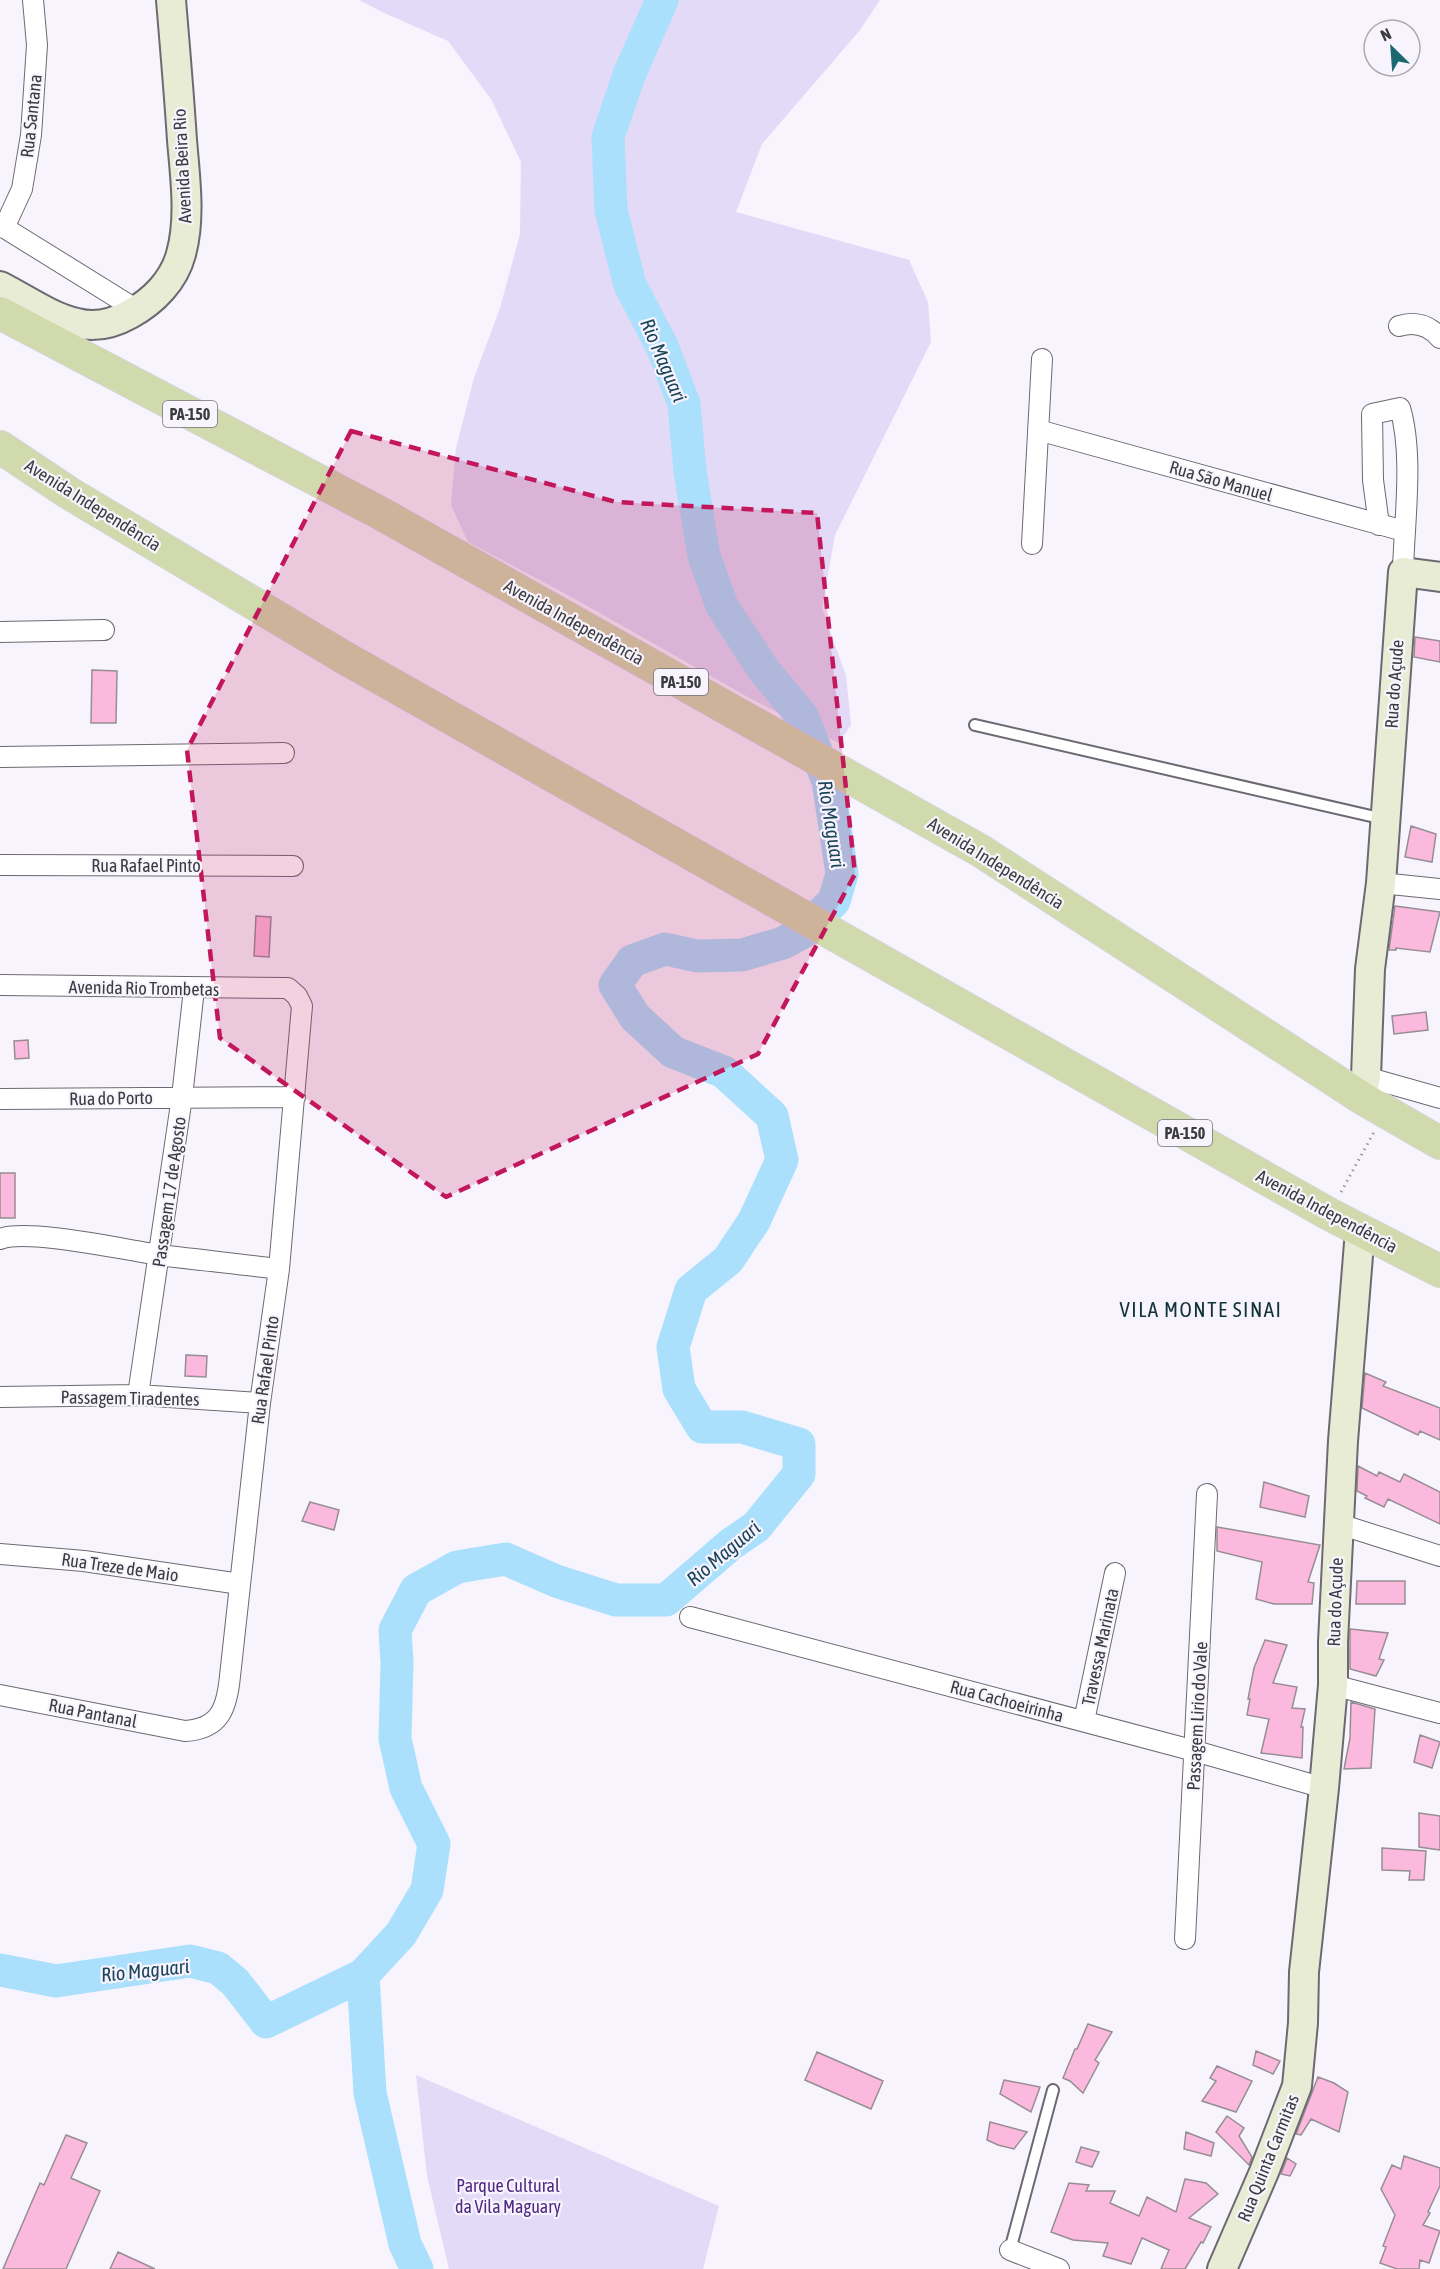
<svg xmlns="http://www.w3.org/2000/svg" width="1440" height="2269" font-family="'Asap Condensed',sans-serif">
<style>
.green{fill:#e2daf6}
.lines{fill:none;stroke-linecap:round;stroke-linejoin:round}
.river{stroke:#aae0fc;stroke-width:33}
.building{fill:#fcb9de;stroke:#978e93;stroke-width:1.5}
.lane-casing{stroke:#6c6972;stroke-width:14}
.street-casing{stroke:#6c6972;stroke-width:22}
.secondary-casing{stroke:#6c6972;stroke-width:32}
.primary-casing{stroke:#d4d4d5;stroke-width:34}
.path{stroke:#9e9ca3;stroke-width:3;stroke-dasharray:1.5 4.5;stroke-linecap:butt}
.lane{stroke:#fff;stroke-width:10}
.street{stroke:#fff;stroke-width:20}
.secondary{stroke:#e8ecd5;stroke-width:28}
.primary{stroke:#d1daac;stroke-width:32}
.marked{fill:#c2185b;fill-opacity:0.2;stroke:#c2185b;stroke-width:4.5;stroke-dasharray:12 8;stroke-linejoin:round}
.labels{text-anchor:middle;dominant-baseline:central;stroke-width:4.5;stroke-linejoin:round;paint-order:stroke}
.shield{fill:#f7f4fe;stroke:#747278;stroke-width:1.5}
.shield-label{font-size:16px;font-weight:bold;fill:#3c3b3f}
.street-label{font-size:18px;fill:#3c3b3f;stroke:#f7f4fe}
.park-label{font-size:18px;fill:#4f2982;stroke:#f7f4fe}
.water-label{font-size:20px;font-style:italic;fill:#1b4559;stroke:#f7f4fe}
.quarter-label{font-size:21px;letter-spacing:1.5px;fill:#123439;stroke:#f7f4fe}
</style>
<rect width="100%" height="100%" fill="#f7f4fe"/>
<!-- green -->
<path class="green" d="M359,0H880L860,30L762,144L736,212L909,260L928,302L931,342L835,535L822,608L846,676L851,725L839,743L753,700L575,599L468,542L451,505L456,448L474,378L500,308L520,234L521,162L491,99L448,41L382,12Z
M416,2075L719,2206L703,2269H449L427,2176Z"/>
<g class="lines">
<!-- river -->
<path class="river" d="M0,1970L56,1981L190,1961L218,1968L235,1982L266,2022L363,1975
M417,2269L405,2244L370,2093L363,1975L401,1934L427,1890L434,1844L406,1788L395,1739L397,1663L395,1630L416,1590L457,1567L506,1559L556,1581L616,1600H666L731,1544L756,1527L799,1474V1444L742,1427H702L679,1389L673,1347L691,1290L728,1260L754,1221L782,1160L772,1116L724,1072L673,1052L635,1017L615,985L632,961L665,949L697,956L742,955L783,943L803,932L834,901L842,874L828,781L802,716L763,669L722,606L704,556L690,471L684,404L662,346L630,285L611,210L608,137L629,75L662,0"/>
</g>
<!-- building -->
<path class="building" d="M1415,637L1440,641V662L1414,657Z
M92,670L117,671L116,723H91Z
M1411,826L1436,834L1432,862L1405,857Z
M1395,906L1440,912L1430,952L1396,948V950H1389Z
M256,916L271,917L269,957L254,956Z
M1426,1012L1428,1030L1394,1034L1392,1016Z
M28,1040L29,1058L15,1059L14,1041Z
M0,1173H15V1218H0Z
M186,1355L207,1356L206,1377L185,1376Z
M1365,1373L1386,1382L1383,1386L1440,1408V1440L1420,1431L1418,1435L1362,1408Z
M1358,1466L1377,1476L1379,1472L1400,1482L1404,1474L1440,1492V1524L1388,1499L1384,1507L1365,1498L1367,1496L1357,1491Z
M1264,1482L1309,1496L1305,1517L1260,1507Z
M310,1502L339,1510L334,1530L302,1521Z
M1217,1527L1320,1545L1308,1582L1314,1583L1312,1604H1274L1256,1599L1262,1562L1217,1551Z
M1357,1581H1405V1604H1356Z
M1350,1629L1388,1633L1379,1659L1384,1660L1376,1676L1350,1669Z
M1265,1640L1287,1645L1273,1683L1297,1687L1292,1708L1305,1709L1301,1727H1303L1302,1758L1261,1753L1269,1719L1247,1715L1250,1699H1248L1254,1668Z
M1351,1702L1375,1709L1371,1768L1344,1769L1350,1738Z
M1420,1735L1440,1742L1432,1768L1414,1762Z
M1419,1813L1440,1816V1850L1419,1847Z
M1382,1848L1426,1851L1424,1880H1409L1410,1871L1382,1870Z
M1088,2024L1112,2032L1095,2060L1099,2063L1083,2093L1070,2081L1063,2078L1075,2049H1077Z
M1256,2051L1280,2061L1273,2074L1253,2065Z
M817,2052L883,2081L871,2109L805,2080Z
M1217,2066L1252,2081L1236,2112L1202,2101L1216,2081L1210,2078Z
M1318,2077L1334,2083L1348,2092L1339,2132L1311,2119L1301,2135L1296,2134Z
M1004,2080L1040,2087L1031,2112L1000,2094Z
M1227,2116L1244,2128L1239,2136L1252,2157L1249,2165L1216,2132Z
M990,2122L1027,2132L1014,2149L998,2145L987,2140Z
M1186,2132L1214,2143L1211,2156L1184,2149Z
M66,2135L87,2143L71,2178L100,2191L66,2269H3L40,2183L44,2185Z
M1081,2147L1099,2152L1092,2167L1076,2162Z
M1404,2156L1440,2168V2186L1428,2212L1430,2213L1423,2225L1440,2231L1429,2263L1420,2260L1419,2269H1397L1380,2263L1386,2247L1383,2246L1395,2215L1381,2189L1392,2165L1401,2169Z
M1287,2158L1296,2164L1290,2176L1281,2174Z
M1185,2179L1206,2183L1218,2194L1189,2218L1211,2227L1203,2243L1201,2242L1185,2269H1161L1169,2250L1142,2238L1131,2264L1103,2256L1108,2243L1073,2240L1051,2232L1069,2183L1089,2185L1086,2191H1115L1110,2203L1139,2216L1147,2197L1176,2212Z
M118,2252L155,2269H110Z"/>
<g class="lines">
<defs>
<path id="lane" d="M975,725L1384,819
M1010,2250L1053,2090"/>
<path id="street" d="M0,225L137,310
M4,228L22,189L31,135L37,45L33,0
M1399,326C1415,321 1429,325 1440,338
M1038,430L1404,531
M1379,525L1373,480L1372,414L1400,408C1414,455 1404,523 1403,572
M1032,544L1042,359
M0,632L104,630
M0,757L284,753
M0,865L293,866
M1381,883L1440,889
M0,985L288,988L297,996L302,1006L279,1269L260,1403L230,1676C227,1708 220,1729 185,1731L0,1695
M1366,1077L1440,1098
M0,1099L295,1097
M0,1239C27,1228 125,1250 160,1255C199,1260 239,1264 279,1269
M138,1395L182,1097L194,989
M0,1397L138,1395L260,1403
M1339,1524L1440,1556
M0,1554L84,1561L240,1584
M690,1617L1195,1751L1324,1788
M1333,1685L1440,1713
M1084,1721L1115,1573
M1185,1939L1207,1494
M1010,2250L1059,2269"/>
<path id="secondary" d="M0,286C24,298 50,317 77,323C95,328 114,323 130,314C154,301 174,280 181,254C191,218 185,177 182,140C179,94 175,47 171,0
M1362,1098L1366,1077L1370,969L1381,883L1403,572L1440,577
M1222,2269L1264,2172L1297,2086L1303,2023L1304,1972L1324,1788L1333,1685V1642L1343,1441L1360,1231"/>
<path id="primary" d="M0,313L380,513L981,851L1362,1098L1440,1143
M0,447L69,493L345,658L1329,1214L1440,1271"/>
</defs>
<!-- lane casing -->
<use href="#lane" class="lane-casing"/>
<!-- street casing -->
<use href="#street" class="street-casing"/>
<!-- secondary casing -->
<use href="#secondary" class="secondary-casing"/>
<!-- primary casing -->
<use href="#primary" class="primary-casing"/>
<!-- path -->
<path class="path" d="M1341,1192L1374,1132"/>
<!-- lane -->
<use href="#lane" class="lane"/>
<!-- street -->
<use href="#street" class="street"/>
<!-- secondary -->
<use href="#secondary" class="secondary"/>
<!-- primary -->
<use href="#primary" class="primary"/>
</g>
<!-- marked area -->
<path class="marked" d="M351,431L616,502L817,513L855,874L758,1054L446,1197L220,1038L187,750Z"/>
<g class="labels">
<!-- shield labels -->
<g class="shield">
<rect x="163" y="401" width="54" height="26" rx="4.5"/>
<rect x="654" y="669" width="54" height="26" rx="4.5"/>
<rect x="1158" y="1120" width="54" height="26" rx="4.5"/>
</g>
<g class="shield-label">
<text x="190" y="414">PA-150</text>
<text x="681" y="682">PA-150</text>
<text x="1185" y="1133">PA-150</text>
</g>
<!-- street labels -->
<g class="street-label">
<text transform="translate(31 116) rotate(-84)">Rua Santana</text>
<text transform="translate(182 166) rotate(-93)">Avenida Beira Rio</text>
<text transform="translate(1221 481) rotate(16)">Rua São Manuel</text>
<text transform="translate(93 505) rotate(32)">Avenida Independência</text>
<text transform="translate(574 622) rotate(29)">Avenida Independência</text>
<text transform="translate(1394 684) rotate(-86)">Rua do Açude</text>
<text transform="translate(996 863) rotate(32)">Avenida Independência</text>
<text x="146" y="865">Rua Rafael Pinto</text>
<text transform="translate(144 988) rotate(1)">Avenida Rio Trombetas</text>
<text transform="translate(111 1098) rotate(-1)">Rua do Porto</text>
<text transform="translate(169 1192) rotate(-82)">Passagem 17 de Agosto</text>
<text transform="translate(1327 1211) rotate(28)">Avenida Independência</text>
<text transform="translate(265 1370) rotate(-82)">Rua Rafael Pinto</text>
<text transform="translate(130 1398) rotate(1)">Passagem Tiradentes</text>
<text transform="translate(120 1567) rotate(8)">Rua Treze de Maio</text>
<text transform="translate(1335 1602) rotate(-88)">Rua do Açude</text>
<text transform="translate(1100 1647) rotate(-78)">Travessa Marinata</text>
<text transform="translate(1007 1701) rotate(15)">Rua Cachoeirinha</text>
<text transform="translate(93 1713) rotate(11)">Rua Pantanal</text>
<text transform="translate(1197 1716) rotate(-87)">Passagem Lirio do Vale</text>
<text transform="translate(1268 2158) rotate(-68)">Rua Quinta Carmitas</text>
</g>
<!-- park labels -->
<g class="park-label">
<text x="508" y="2185">Parque Cultural<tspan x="508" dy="21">da Vila Maguary</tspan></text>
</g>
<!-- water labels -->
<g class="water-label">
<text transform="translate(664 360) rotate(67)">Rio Maguari</text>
<text transform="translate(832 824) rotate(81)">Rio Maguari</text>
<text transform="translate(723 1553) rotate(-40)">Rio Maguari</text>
<text transform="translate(145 1970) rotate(-6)">Rio Maguari</text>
</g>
<!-- quarter labels -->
<g class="quarter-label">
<text x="1201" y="1309">VILA MONTE SINAI</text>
</g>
</g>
<!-- north arrow -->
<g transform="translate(1392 48) rotate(335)"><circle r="28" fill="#f7f4fe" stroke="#acaab2" stroke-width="1.5"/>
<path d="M0-4.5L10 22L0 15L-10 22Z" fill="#1c6871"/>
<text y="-9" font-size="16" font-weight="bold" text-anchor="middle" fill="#3c3b3f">N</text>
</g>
</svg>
